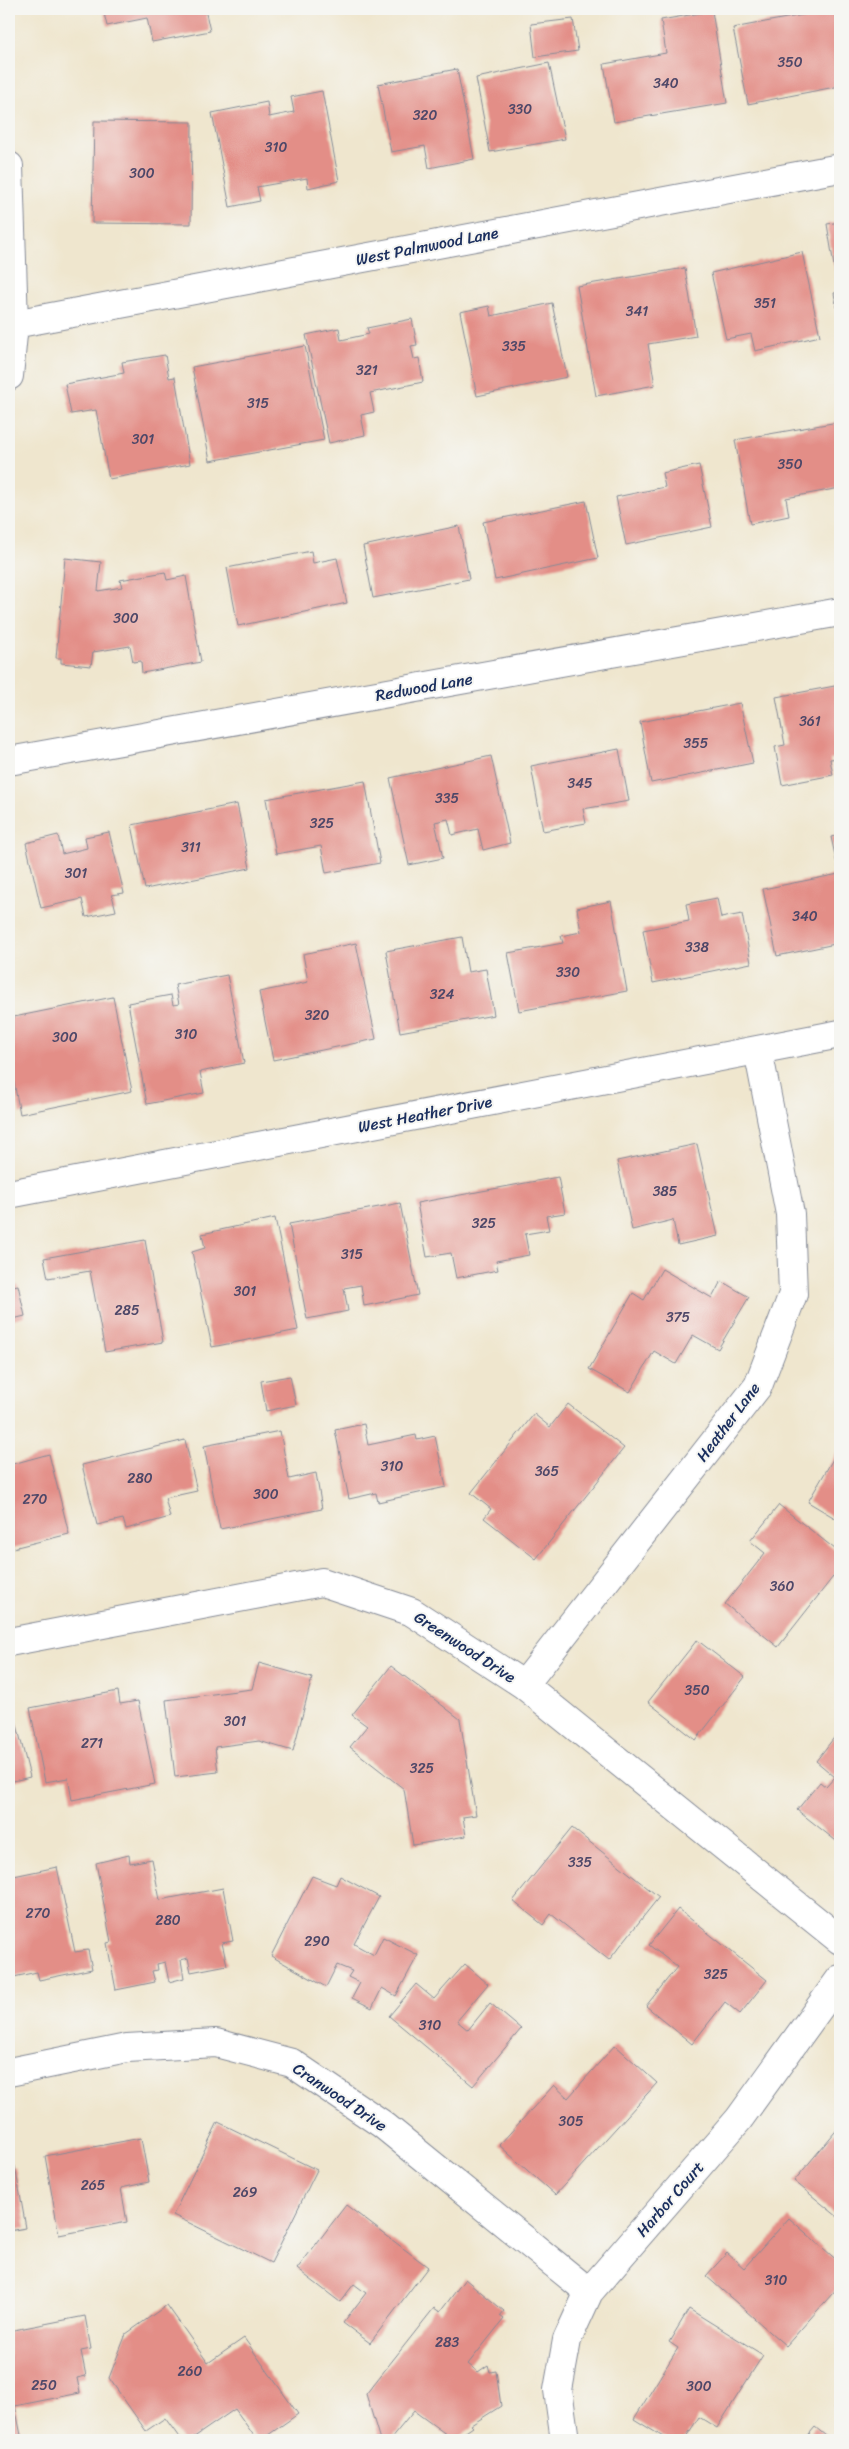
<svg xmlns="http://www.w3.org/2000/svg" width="849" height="2449" font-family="Sriracha,sans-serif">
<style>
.building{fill:#e38e87}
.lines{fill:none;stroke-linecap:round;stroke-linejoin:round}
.street-casing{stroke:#858a96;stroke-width:30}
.street{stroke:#fff;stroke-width:28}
.labels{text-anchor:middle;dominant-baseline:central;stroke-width:4;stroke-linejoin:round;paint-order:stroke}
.number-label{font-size:14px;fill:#4d4768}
.street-label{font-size:16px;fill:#1b2f5e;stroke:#f6f6f2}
</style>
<rect width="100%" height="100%" fill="#f6f6f2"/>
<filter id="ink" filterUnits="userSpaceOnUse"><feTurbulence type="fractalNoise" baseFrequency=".02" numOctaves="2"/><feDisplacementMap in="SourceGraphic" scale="10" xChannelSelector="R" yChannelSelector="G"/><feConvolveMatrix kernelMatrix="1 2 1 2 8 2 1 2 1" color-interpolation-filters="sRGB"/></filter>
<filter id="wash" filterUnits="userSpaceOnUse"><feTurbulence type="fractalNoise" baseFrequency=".0096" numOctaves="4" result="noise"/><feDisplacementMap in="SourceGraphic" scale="20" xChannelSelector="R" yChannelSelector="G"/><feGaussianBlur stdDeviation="1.12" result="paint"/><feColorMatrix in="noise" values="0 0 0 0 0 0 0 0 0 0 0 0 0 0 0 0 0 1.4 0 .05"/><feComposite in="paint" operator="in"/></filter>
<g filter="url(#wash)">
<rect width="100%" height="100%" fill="#efe6ce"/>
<g id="blocks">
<!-- building -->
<path class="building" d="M103,9H205L210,31L152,42L147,18L107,26Z
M835,9L840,37V86L748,104L733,28Z
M712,11L727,103L614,122L604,64L666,53L661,20Z
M573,19L578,51L535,57L531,24Z
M549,63L565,139L490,152L476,78Z
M457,69L474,159L429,168L425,146L391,152L378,84Z
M322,91L339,181L308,188L307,178L257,187L260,201L230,207L212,113L267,102L269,117L294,112L291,97Z
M94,121L192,122L191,224L92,223Z
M840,222V271L835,272L827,224Z
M802,252L820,336L755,351L751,334L726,339L711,273Z
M685,268L696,336L648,344L655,385L596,396L577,286Z
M840,292V323H839L834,293Z
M552,303L567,377L477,396L460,312L489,306L491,316Z
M412,319L417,345L411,346L414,359L419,358L423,382L370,393L374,412L361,415L365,435L329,443L306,335L339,328L341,340L369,334L367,328Z
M305,346L324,440L210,461L192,367Z
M165,355L169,378L175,377L190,464L109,479L96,410L71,414L65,384L124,373L122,362Z
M838,422L840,437V488L786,498L789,516L750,524L735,440Z
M699,465L712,527L626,545L616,497L665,487L662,473Z
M586,501L598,558L495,580L483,522Z
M459,526L469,579L373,598L363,546Z
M311,551L313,563L337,558L347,603L238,626L227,568Z
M65,558L101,562L98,591L122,587L120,580L165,572L167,580L186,576L201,662L142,673L141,661L133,662L130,646L93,652L91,666L61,663V658H56Z
M840,685V758L830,759L833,775L782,785L775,747L785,745L776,697Z
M740,703L753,763L651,783L640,722Z
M619,749L629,801L583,809L586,823L543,831L531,766Z
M491,756L510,843L483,850L478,829L452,835L448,819L435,822L443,858L409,865L390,778Z
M365,781L380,863L326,873L321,846L276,854L266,799Z
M237,804L250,868L145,889L132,825Z
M109,832L124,893L112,895L116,911L86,917L82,899L41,908L26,843L58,835L62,854L87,848L85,837Z
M840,835V943L777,956L763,889L839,874L831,837Z
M717,898L721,918L742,914L751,963L653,983L643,930L689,921L686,904Z
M611,901L627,991L519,1011L508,953L563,943L561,936L581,932L577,908Z
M462,937L468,972L486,969L494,1015L400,1032L386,951Z
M356,943L376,1039L273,1060L259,992L308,982L303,954Z
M227,975L244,1063L200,1072L204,1093L147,1104L128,1003L171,995L173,1005L179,1004L175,985Z
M113,997L132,1091L20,1114L9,1056V1018Z
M697,1144L718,1236L678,1245L673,1220L632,1230L617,1161Z
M558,1177L565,1213L546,1216L549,1230L525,1234L529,1255L496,1261L498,1270L456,1278L451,1253L427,1257L417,1203Z
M400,1203L418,1295L364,1306L361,1285L344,1288L348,1311L307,1319L289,1224Z
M275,1218L298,1330L212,1347L192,1252L205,1248L202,1234Z
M145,1240L163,1342L105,1352L90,1271L48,1278L44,1258Z
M662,1269L712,1298L721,1281L749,1297L718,1349L693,1335L676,1364L654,1351L630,1392L589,1369L633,1293L644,1300Z
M18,1285L25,1316L9,1320V1287Z
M290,1376L296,1405L266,1411L261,1381Z
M568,1404L624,1448L536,1559L484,1518L491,1509L471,1493L534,1414L550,1427Z
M364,1424L368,1445L416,1435L417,1440L435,1436L446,1487L378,1502L376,1493L349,1499L335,1430Z
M280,1431L289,1479L316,1473L322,1509L220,1529L204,1446Z
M185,1440L197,1491L165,1498L170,1517L126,1529L123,1519L97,1525L82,1465Z
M840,1447V1521L808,1502Z
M49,1454L69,1534L9,1549V1465Z
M779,1505L840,1553V1568L778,1647L725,1604L765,1553L750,1541Z
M697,1640L745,1677L696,1740L648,1702Z
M259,1663L312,1678L293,1751L259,1741L215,1747L218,1772L175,1777L166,1700L252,1689Z
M391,1666L460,1719L476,1815L463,1817L466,1836L413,1845L404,1789L350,1747L367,1726L352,1715Z
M118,1691L120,1704L138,1701L155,1784L72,1800L68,1778L45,1782L30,1708Z
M14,1713L30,1777L9,1782V1714Z
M840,1730V1844L797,1810L820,1782L826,1787L835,1777L816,1761Z
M572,1828L659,1897L609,1960L551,1914L543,1925L513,1901Z
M129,1855L130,1863L152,1859L160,1900L223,1888L233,1941L222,1943L227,1965L191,1972L188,1958L181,1960L184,1978L169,1982L165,1962L157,1964L158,1970L152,1971L155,1982L116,1990L107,1943L111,1942L96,1863Z
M57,1867L75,1952L88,1950L92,1969L39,1980L37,1972L9,1978V1877Z
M312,1876L336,1885L340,1876L379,1897L354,1944L374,1955L383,1937L418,1955L396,1996L382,1988L372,2008L352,1998L360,1983L348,1977L352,1971L337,1965L326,1987L271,1956Z
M678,1909L767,1980L740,2014L725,2002L692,2044L646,2006L677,1967L649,1945Z
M465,1964L488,1984L457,2021L468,2030L490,2003L521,2029L473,2086L389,2016L416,1984L434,1999Z
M615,2045L657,2083L555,2195L499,2145L554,2085L568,2098Z
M218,2122L317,2170L271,2263L173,2215Z
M840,2126V2214L838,2217L794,2181Z
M141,2138L149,2182L121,2188L127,2222L59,2235L45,2156Z
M15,2166L26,2228L9,2231V2168Z
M346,2205L428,2267L370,2343L343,2323L366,2293L354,2284L340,2302L297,2269Z
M789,2218L840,2263V2285L786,2346L706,2276L727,2253L744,2268Z
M465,2279L504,2311L500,2316L504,2319L468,2364L478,2372L488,2365L490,2372L496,2371L501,2406L471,2425L473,2427L454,2440L414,2411L390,2440H380L366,2394L434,2308L440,2312Z
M167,2305L208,2363L244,2338L298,2414L261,2440H257L235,2409L190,2440H181L165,2418L146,2431L109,2378L126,2334Z
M689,2309L763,2355L717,2428L699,2417L684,2440H668L634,2419L678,2348L669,2342Z
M85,2316L91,2349L81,2351L86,2376L77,2378L80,2393L15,2406L22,2440H9V2331Z
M840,2399V2415L833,2409Z
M815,2427L831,2440H804Z"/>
</g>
</g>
<g filter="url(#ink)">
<use href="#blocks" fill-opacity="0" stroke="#858a96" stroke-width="1"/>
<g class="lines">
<defs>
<path id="street" d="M9,166L14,324L9,376
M14,324L840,168
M9,761L840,612
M9,1194L840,1034
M9,1642L322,1582L412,1612L524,1685L840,1940
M524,1685L758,1386L793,1294L790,1214L758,1050
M9,2072L127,2048L216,2043L292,2063L382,2124L589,2292
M565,2440L558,2390L567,2340L589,2292L739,2119L840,1979"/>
</defs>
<!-- street casing -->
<use href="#street" class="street-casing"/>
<!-- street -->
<use href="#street" class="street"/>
</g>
</g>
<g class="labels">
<!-- number labels -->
<g class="number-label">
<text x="790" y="62">350</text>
<text x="666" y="83">340</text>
<text x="520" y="109">330</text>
<text x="425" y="115">320</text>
<text x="276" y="147">310</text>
<text x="142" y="173">300</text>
<text x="765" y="303">351</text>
<text x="637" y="311">341</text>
<text x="514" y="346">335</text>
<text x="367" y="370">321</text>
<text x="258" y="403">315</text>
<text x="143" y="439">301</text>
<text x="790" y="464">350</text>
<text x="126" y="618">300</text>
<text x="810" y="721">361</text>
<text x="696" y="743">355</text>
<text x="580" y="783">345</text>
<text x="447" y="798">335</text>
<text x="322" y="823">325</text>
<text x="191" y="847">311</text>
<text x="76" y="873">301</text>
<text x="805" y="916">340</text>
<text x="697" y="947">338</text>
<text x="568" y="972">330</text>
<text x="442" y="994">324</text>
<text x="317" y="1015">320</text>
<text x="186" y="1034">310</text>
<text x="65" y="1037">300</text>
<text x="665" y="1191">385</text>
<text x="484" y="1223">325</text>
<text x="352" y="1254">315</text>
<text x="245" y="1291">301</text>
<text x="127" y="1310">285</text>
<text x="678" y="1317">375</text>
<text x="392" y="1466">310</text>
<text x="547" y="1471">365</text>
<text x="140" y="1478">280</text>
<text x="266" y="1494">300</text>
<text x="35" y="1499">270</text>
<text x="782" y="1586">360</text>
<text x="697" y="1690">350</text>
<text x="235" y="1721">301</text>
<text x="92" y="1743">271</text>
<text x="422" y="1768">325</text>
<text x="580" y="1862">335</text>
<text x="38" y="1913">270</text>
<text x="168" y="1920">280</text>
<text x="317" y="1941">290</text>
<text x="716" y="1974">325</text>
<text x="430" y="2025">310</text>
<text x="571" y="2121">305</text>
<text x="93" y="2185">265</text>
<text x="245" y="2192">269</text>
<text x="776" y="2280">310</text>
<text x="447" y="2342">283</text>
<text x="190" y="2371">260</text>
<text x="44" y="2385">250</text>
<text x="699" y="2386">300</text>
</g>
<!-- street labels -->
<g class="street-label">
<text transform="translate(427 246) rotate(-11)">West Palmwood Lane</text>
<text transform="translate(424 687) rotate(-10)">Redwood Lane</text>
<text transform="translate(425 1114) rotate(-11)">West Heather Drive</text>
<text transform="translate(728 1422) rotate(-53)">Heather Lane</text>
<text transform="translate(465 1647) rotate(33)">Greenwood Drive</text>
<text transform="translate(340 2097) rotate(34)">Cranwood Drive</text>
<text transform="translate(670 2199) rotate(-49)">Harbor Court</text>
</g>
</g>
<!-- margin -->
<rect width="849" height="2449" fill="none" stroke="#f6f6f2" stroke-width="30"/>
</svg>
